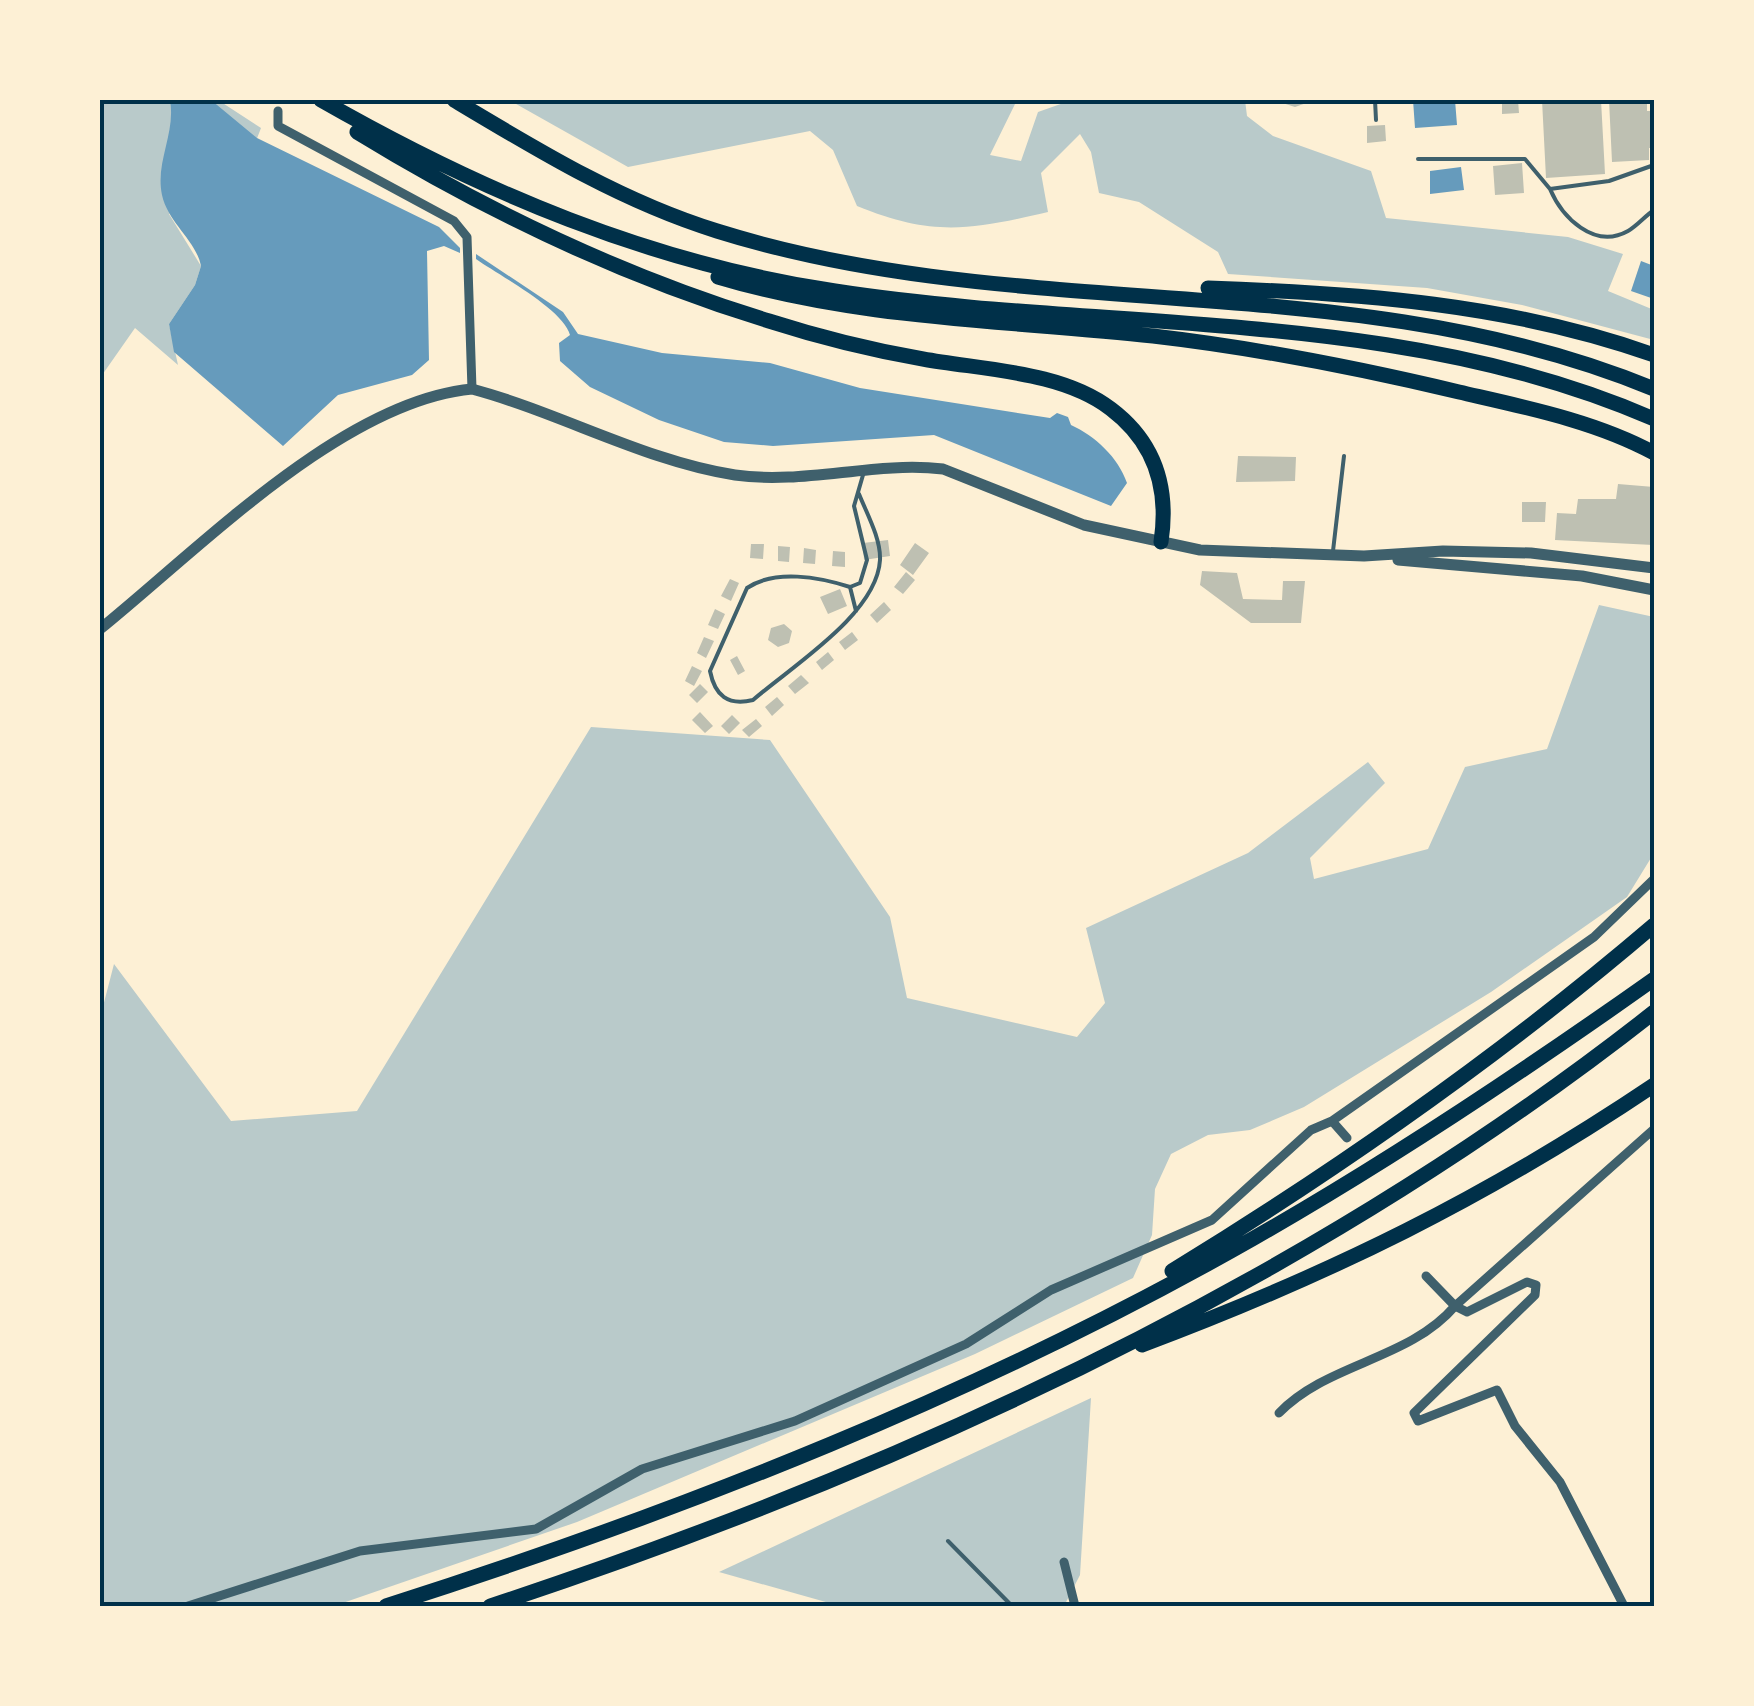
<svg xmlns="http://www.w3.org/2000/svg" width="1754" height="1706" font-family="'DejaVu Sans',sans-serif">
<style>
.green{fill:#b9caca}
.water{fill:#669bbc}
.building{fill:#bec0b2}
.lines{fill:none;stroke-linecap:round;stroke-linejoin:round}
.service{stroke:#3f606c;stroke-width:4}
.minor{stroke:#3f606c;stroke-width:9}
.tertiary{stroke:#3f606c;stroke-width:11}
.motorway{stroke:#003049;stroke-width:15}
.neatline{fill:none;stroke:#003049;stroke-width:4}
</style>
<rect width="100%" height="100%" fill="#fdf0d5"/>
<!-- green -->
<path class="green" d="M100,100H218L261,128L256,141L169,214L201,266L195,285L169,324L178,365L135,328L100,378Z
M509,100H1012L1016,102L990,155L1021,161L1038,112L1072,100H1245L1247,116L1273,136L1371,171L1386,218L1568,237L1623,254L1608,291L1654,310V340L1522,305L1427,288L1228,274L1218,252L1139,202L1099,193L1091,152L1080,134L1041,173L1048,212C970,230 933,237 857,206L833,150L810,131L628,167Z
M1599,605L1654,617V853L1627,897L1491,992L1304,1107L1250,1130L1208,1135L1171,1154L1155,1189L1152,1235L1133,1278L975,1354L577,1522L334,1606H100V1018L114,964L231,1121L357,1111L591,727L770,740L890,917L907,998L1077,1037L1105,1003L1086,928L1248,853L1368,762L1385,783L1310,858L1314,879L1428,849L1465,767L1547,749Z
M1091,1398L1080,1575L1064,1606H840L719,1572Z"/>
<!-- water -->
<path class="water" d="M170,100H211L257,138L439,227L460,248V253L444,246L427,251L429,360L412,375L338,395L283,446L174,352L169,324L195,285L201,266C196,240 168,223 162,195C155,162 176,133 170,100Z
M1413,100H1455L1457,125L1415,128Z
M1461,167L1464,190L1430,194V171Z
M476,254L563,312L578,334L662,353L770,363L860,388L1050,418L1057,413L1068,417L1071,425C1095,436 1118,457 1127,483L1111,506L934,435L773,446L724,442L659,420L590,387L560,361L559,343L570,335C563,309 500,276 476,259Z
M1641,261L1654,266V299L1631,291Z"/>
<!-- building -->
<path class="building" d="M1273,100H1315L1295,107Z
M1502,100H1518L1519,113L1502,114Z
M1542,100H1601L1605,174L1546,178Z
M1609,100H1647V111H1654V148H1649V160L1612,162Z
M1385,125L1386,141L1367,143V126Z
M1522,163L1524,193L1495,195L1493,166Z
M1238,456L1296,457L1295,481L1236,482Z
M1618,484L1654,487L1653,545L1555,540L1557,513L1576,514L1578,499H1616Z
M1522,502H1546L1545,522H1522Z
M888,540L890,556L864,560L863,543Z
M915,543L929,553L913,575L900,565Z
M751,544H764L763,559L750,558Z
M778,546L790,547L789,562L778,561Z
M804,548L816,550L815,564L803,563Z
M833,551L845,552V567L832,566Z
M1202,571L1237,573L1243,599L1282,600L1283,581H1305L1301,623H1251L1200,585Z
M906,572L915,580L903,594L894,587Z
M730,579L739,583L731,601L721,596Z
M840,589L847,606L828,614L820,597Z
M884,602L891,610L877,623L870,615Z
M715,609L725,614L718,629L708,625Z
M784,624L792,631L789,643L778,647L768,640L771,628Z
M852,632L858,640L845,650L839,642Z
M704,637L714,641L706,658L697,653Z
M828,652L834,660L822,670L816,662Z
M737,656L745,671L738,675L730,660Z
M692,666L702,671L694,686L685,681Z
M801,675L809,683L795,694L788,686Z
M700,684L708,692L697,703L689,695Z
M777,697L784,705L772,716L765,707Z
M700,712L713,726L705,733L692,720Z
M732,715L740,723L729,734L721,726Z
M756,719L762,726L749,737L742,730Z"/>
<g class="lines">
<!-- service -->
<path class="service" d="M1375,100L1376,120
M1418,159H1525L1550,189
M1654,165L1609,181L1550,189C1562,217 1594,250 1628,231C1637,226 1645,216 1654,210
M1652,250H1654
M859,494C867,514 881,539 880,560C877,614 792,666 753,700C728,706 715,696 710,671L747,588C775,569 819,577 850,587L860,583L867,560L854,506L863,475
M1333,551L1344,456
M850,587L856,611
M948,1541L1012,1606"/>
<!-- minor -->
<path class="minor" d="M278,111V126L454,221L467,237L472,389
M1347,1138L1332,1121L1594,937L1654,879
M1426,1276L1455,1306L1654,1129
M1279,1413C1327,1363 1409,1360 1455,1306L1467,1312L1527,1282L1536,1285L1535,1295L1414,1413L1418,1421L1497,1390L1515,1426L1560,1482L1624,1606
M1064,1562L1075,1606
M188,1606L360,1551L536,1529L642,1469L795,1421L966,1344L1051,1290L1212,1220L1311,1130L1332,1121"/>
<!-- tertiary -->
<path class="tertiary" d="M1398,560L1582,576L1654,590
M100,629C199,549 343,401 472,389C561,413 645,461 735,475C804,485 874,461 943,469L1084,525L1200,550L1364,556L1443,551L1531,553L1654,568"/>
<!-- motorway -->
<path class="motorway" d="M321,100C482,192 650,263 835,291C1107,333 1396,306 1654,419
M454,100C539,151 623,202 717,231C1023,327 1353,264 1654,389
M357,132C486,211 625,277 769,321C819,337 871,350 923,359C983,370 1062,371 1111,409C1156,443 1169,489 1161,542
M718,277C861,320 1006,320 1153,336C1257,348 1358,368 1459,392C1524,407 1595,421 1654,453
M1208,288C1360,293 1510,304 1654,355
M1172,1271C1342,1167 1503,1054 1654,925
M1142,1345C1331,1274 1486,1198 1654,1085
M386,1606C686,1510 980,1394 1254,1238C1393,1159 1524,1071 1654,979
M490,1606C903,1470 1311,1282 1654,1012"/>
</g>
<!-- border -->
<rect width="1754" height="1706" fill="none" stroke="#fdf0d5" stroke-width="205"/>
<rect x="102" y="102" width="1550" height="1502" class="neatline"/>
</svg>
